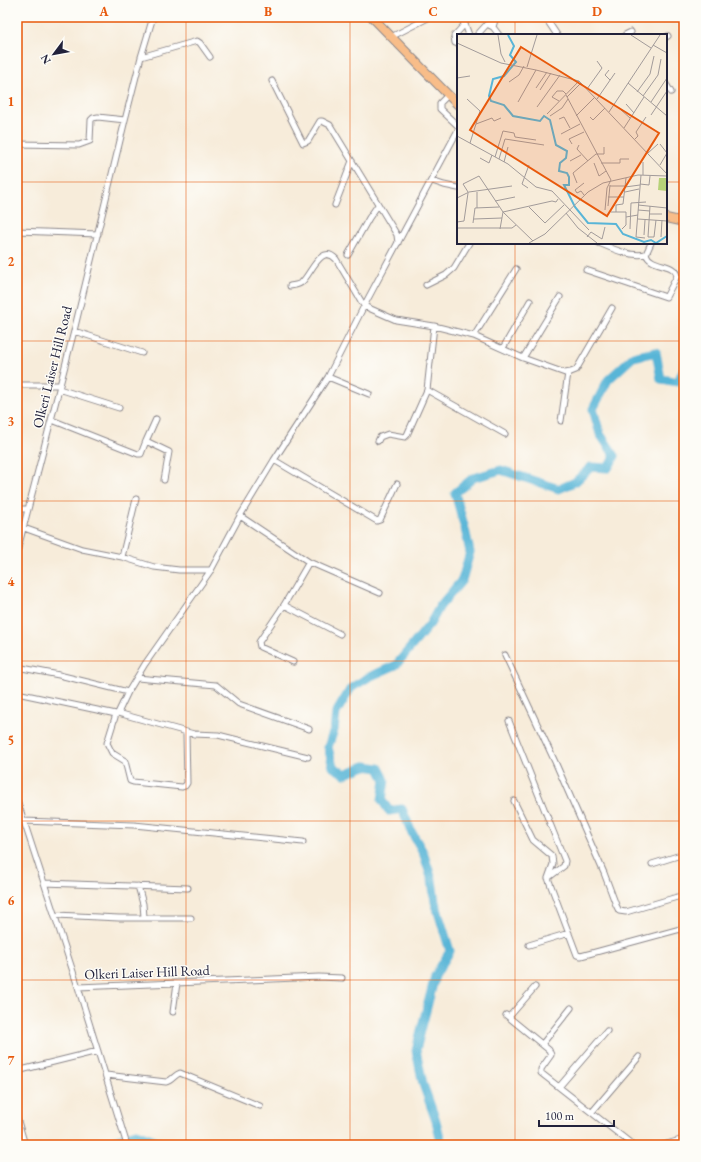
<svg xmlns="http://www.w3.org/2000/svg" width="701" height="1162" font-family="'EB Garamond',serif">
<style>
.lines{fill:none;stroke-linecap:round;stroke-linejoin:round}
.river{stroke:#59b5d7;stroke-width:9}
.minor-casing{stroke:#8c878a;stroke-width:7}
.trunk-casing{stroke:#8c878a;stroke-width:10}
.minor{stroke:#fff;stroke-width:5}
.trunk{stroke:#f8bd89;stroke-width:8}
.grid{fill:none;stroke:#e8590c;stroke-width:1;stroke-opacity:0.55}
.labels{text-anchor:middle;dominant-baseline:central;stroke-width:3;stroke-linejoin:round;paint-order:stroke}
.street-label{font-size:14px;fill:#22223b;stroke:#fdfcf7}
.inset-river{fill:none;stroke:#59b5d7;stroke-width:2}
.inset-road{fill:none;stroke:#a29b9a;stroke-width:1}
.view{fill:#e8590c;fill-opacity:0.15;stroke:#e8590c;stroke-width:2}
.inset-edge{fill:none;stroke:#22223b;stroke-width:2}
.neatline{fill:none;stroke:#e8590c;stroke-width:1.5}
.grid-label{font-size:13px;text-anchor:middle;font-weight:bold;fill:#e8590c}
</style>
<rect width="100%" height="100%" fill="#fdfcf7"/>
<filter id="ink" filterUnits="userSpaceOnUse"><feTurbulence type="fractalNoise" baseFrequency=".025" numOctaves="2"/><feDisplacementMap in="SourceGraphic" scale="8" xChannelSelector="R" yChannelSelector="G"/><feConvolveMatrix kernelMatrix="1 2 1 2 8 2 1 2 1" color-interpolation-filters="sRGB"/></filter>
<filter id="wash" filterUnits="userSpaceOnUse"><feTurbulence type="fractalNoise" baseFrequency=".012" numOctaves="4" result="noise"/><feDisplacementMap in="SourceGraphic" scale="16" xChannelSelector="R" yChannelSelector="G"/><feGaussianBlur stdDeviation="0.9" result="paint"/><feColorMatrix in="noise" values="0 0 0 0 0 0 0 0 0 0 0 0 0 0 0 0 0 1.4 0 .05"/><feComposite in="paint" operator="in"/></filter>
<g filter="url(#wash)">
<rect width="100%" height="100%" fill="#f7ecda"/>
<g class="lines">
<!-- river -->
<path class="river" d="M108,1145L111,1141L136,1133L157,1141L161,1145
M442,1145L436,1121L423,1084L416,1050L435,976L450,951L435,902L432,880L423,852L411,831L402,809L389,811L382,800L385,780L379,768L365,766L345,774L333,767L328,747L334,730L336,713L351,688L369,677L396,665L430,624L440,606L462,580L470,552L465,529L455,493L473,478L501,470L559,489L575,482L591,467L608,468L615,456L600,434L593,409L608,380L633,357L656,352L661,379L678,382L684,368"/>
</g>
</g>
<g filter="url(#ink)">
<g class="lines">
<defs>
<path id="minor" d="M459,17L465,24L469,35
M489,17L493,27L499,35
M545,17L557,35
M477,35L487,24L493,27L495,20L498,17
M625,35L631,32
M391,37L430,17
M666,37L668,36
M458,44L455,43L454,36L465,24
M141,57L197,41L200,43L210,57
M272,81L303,143L308,141L320,121H322L330,125L397,235L398,243
M666,84L671,92
M448,95L440,103V109L458,126
M17,144L79,145L90,141L91,120L93,118L98,117L125,120
M432,181L444,185L458,188
M335,205L352,161
M17,231L98,234
M17,239L18,231
M599,243C613,249 630,257 646,254
M348,255L369,218L378,205
M586,270L666,297L677,276C675,262 651,268 646,254L651,243
M426,285L446,275L454,268L469,243
M290,286C295,285 299,285 302,282C311,274 321,243 336,259L364,306L396,320L434,326L474,336L523,358L565,373L571,372L576,370L612,308
M74,331L142,353
M474,336L516,269
M503,348L530,301
M523,358L560,297
M328,377L369,394
M17,385H60
M59,389L119,408
M427,390L505,434
M52,420L138,454H141L146,441L169,452L164,480
M561,421L568,373
M146,441L156,419
M378,441L380,437L388,434L405,437L407,435L427,390L434,326
M274,460L377,521L380,520L397,484
M17,509H28
M240,516L309,562L380,593
M24,528L82,549L122,557L154,567L179,570H211
M17,552L74,331L125,120L141,57L153,17
M122,557L136,499
M284,605L340,634
M505,655L556,764L604,873L616,905L619,911L626,912L684,895
M293,662L260,647L259,642L284,605L309,562
M17,667L59,675L128,692
M137,678L216,685L239,704L309,729
M17,693L116,714L118,713L194,734L218,735L308,757
M118,713L128,692L145,664L211,570L240,516L274,460L328,377L364,306L458,130
M116,714L107,743L112,753L125,761L130,781L133,782L182,787L185,786L187,783L186,732
M509,721L565,861L564,866L548,878L577,955L581,956L684,928
M17,800L78,987L319,977L342,978
M514,801L533,840L552,856L553,864L548,878
M23,821L134,825L303,842
M652,864L684,854
M44,883L188,888
M138,886L143,904L144,917
M56,915L119,918H191
M529,945L569,933
M78,987L127,1145
M173,1012L177,983
M506,1015L549,1050L551,1055L541,1069V1073L633,1145
M509,1017L535,987
M543,1043L571,1008
M17,1071L98,1051
M106,1075L166,1082C172,1081 174,1075 180,1073L260,1106
M559,1087L607,1031
M592,1112L639,1057
M17,1118L25,1145
M663,1145L684,1139"/>
<path id="trunk" d="M372,17L458,105
M666,218L684,222"/>
</defs>
<!-- minor casing -->
<use href="#minor" class="minor-casing"/>
<!-- trunk casing -->
<use href="#trunk" class="trunk-casing"/>
<!-- minor -->
<use href="#minor" class="minor"/>
<!-- trunk -->
<use href="#trunk" class="trunk"/>
</g>
</g>
<!-- grid -->
<path class="grid" d="M186,17V1145M350,17V1145M515,17V35M17,182H458M666,182H684M515,243V1145M17,341H684M17,501H684M17,661H684M17,821H684M17,980H684"/>
<g class="labels">
<!-- street labels -->
<g class="street-label">
<text transform="translate(52 367) rotate(-76)">Olkeri Laiser Hill Road</text>
<text transform="translate(147 972) rotate(-2)">Olkeri Laiser Hill Road</text>
</g>
</g>
<!-- overview -->
<g transform="translate(457 34)">
<rect width="210" height="210" fill="#f7ecda"/>
<path d="M202,144H210V157L201,156Z" fill="#b7d278"/>
<path class="inset-river" d="M51,1L57,12L53,21L59,28L47,42L36,45L32,62L34,67L47,71L56,82L83,87L87,82L93,86L99,111L110,117L109,124L103,129L102,137L110,139L112,143V151H107L118,173L131,189L159,190L166,200L187,208L194,206L199,209L210,202"/>
<path class="inset-road" d="M41,1L44,20L48,28M174,1L194,14M0,9L44,29L79,36M196,11L210,19M70,33L80,1M152,36L148,41L153,46M0,44L13,42M52,48L62,41L67,32M171,49L210,82M79,54L90,38M130,55L145,34L140,27M83,56L94,39M180,58L193,40L197,22M109,61L154,146L150,154L148,176M186,62L201,41L204,25M110,63L124,49M10,65L23,77L13,109M140,65L158,39M102,67L95,63L100,57H106L109,60M61,68L79,36L122,47L210,140M194,68L210,44M169,70L177,79M80,73L103,41M163,75L173,84M152,78L203,1M90,80L122,47M194,81L210,57M93,82L105,74L111,65M119,82L138,63M133,83L136,86L148,74M102,85L107,83L113,94M19,90L35,84L37,87L44,84M167,94L187,63M104,100L123,90M0,102L51,130L79,153L95,157L132,196M178,105L181,102L179,98L189,83M115,110L112,105L127,98M203,110L210,119L203,131M122,111L120,115L131,127M191,119L201,110M38,123L46,97L57,99L58,103L79,106M23,124L32,129L35,121M42,125L48,105L87,111M113,127L124,121M47,128L51,113M186,128V141M137,129L142,142L149,137M144,129H163V125H172M184,141L179,203L188,204M120,149L116,139L139,120H147V113M127,149L118,156L120,159L124,157L127,161M183,150L192,151L193,142M153,152H168M168,153L183,151M71,154L65,150L72,131M11,158L6,150L22,142L46,178L76,207M168,158L182,155M151,163H167M0,164L12,158L55,152M38,167L58,163M181,171L210,174M151,172L153,151M193,172L191,203H197L199,186M72,173L88,189L107,171M20,174V158M181,176L193,177M154,178H159V171L166,170L169,144M159,178H169V191L165,195M109,179L121,194L140,209M192,180H205M169,183L181,181M17,185L45,184M181,185L210,187M0,188L7,187L11,159M16,189L18,174L42,173M0,194H55L59,191M43,195L46,178L95,167L99,168L101,165M173,195L174,169L189,168M187,201L188,186M130,203L134,198L145,205L148,193M204,203L205,186M72,209L88,200L131,158L146,149L181,141L210,142"/>
<path class="view" d="M64,13L202,99L150,182L13,96Z"/>
<rect width="210" height="210" class="inset-edge"/>
</g>
<!-- margin -->
<rect width="701" height="1162" fill="none" stroke="#fdfcf7" stroke-width="44"/>
<!-- north arrow -->
<g transform="translate(54 54) rotate(238)" stroke="#fdfcf7" stroke-width="3" paint-order="stroke">
<path d="M0-3L7 15L0 10L-7 15Z" fill="#22223b"/>
<text y="-6" font-size="11" font-weight="bold" text-anchor="middle" fill="#22223b">N</text>
</g>
<!-- scale -->
<path d="M539 1120v6h75v-6" fill="none" stroke="#22223b" stroke-width="2"/>
<text x="545" y="1120" font-size="12" fill="#22223b" stroke="#fdfcf7" stroke-width="3" paint-order="stroke">100 m</text>
<rect x="22" y="22" width="657" height="1118" class="neatline"/>
<g class="grid-label">
<text x="104" y="16">A</text>
<text x="268" y="16">B</text>
<text x="433" y="16">C</text>
<text x="597" y="16">D</text>
<text x="11" y="106">1</text>
<text x="11" y="266">2</text>
<text x="11" y="426">3</text>
<text x="11" y="586">4</text>
<text x="11" y="745">5</text>
<text x="11" y="905">6</text>
<text x="11" y="1065">7</text>
</g>
</svg>
